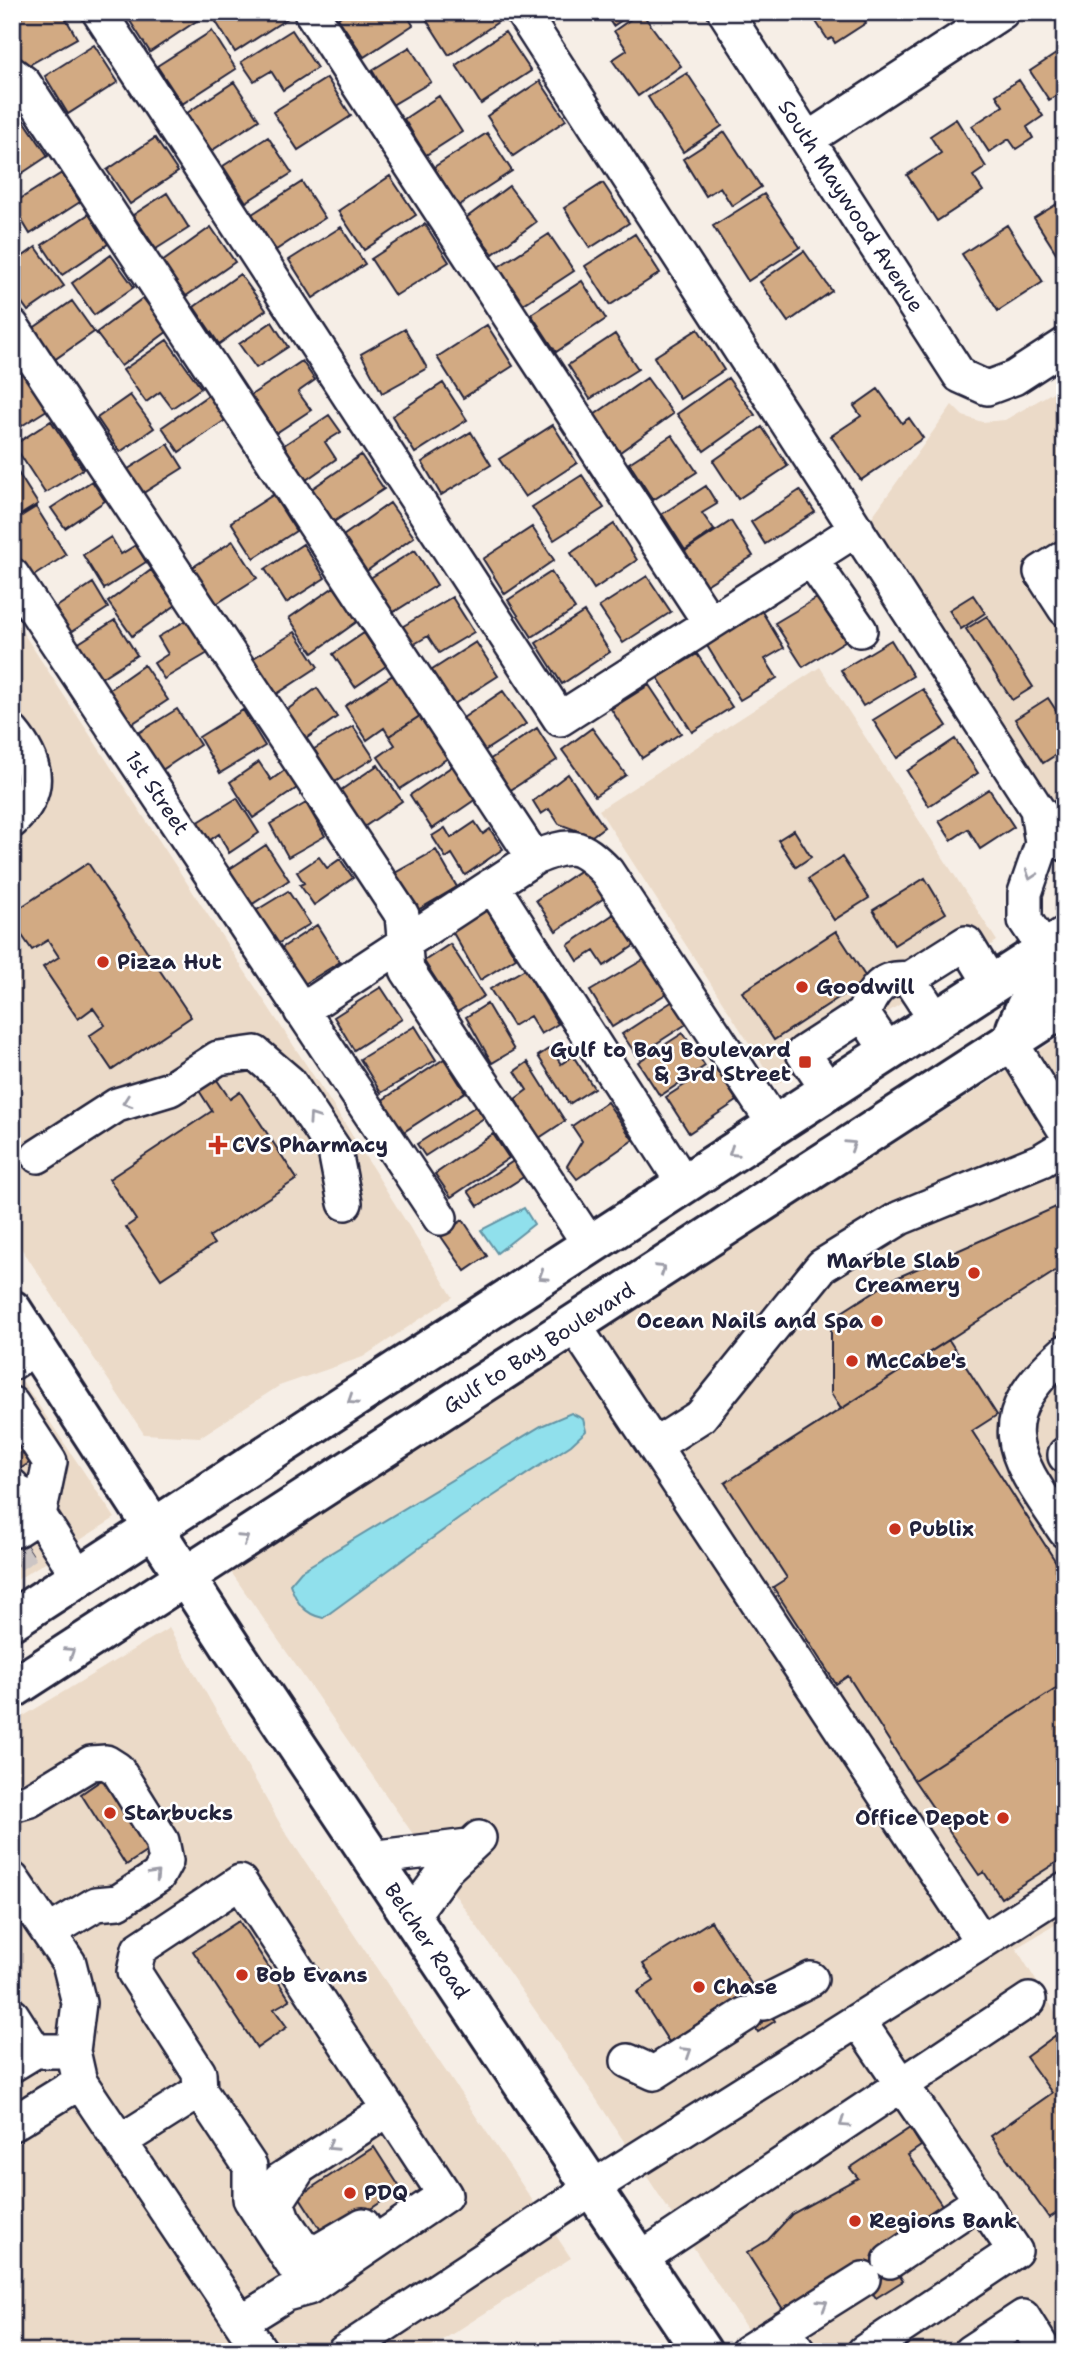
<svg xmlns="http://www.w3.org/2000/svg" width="1077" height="2364" font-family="'Shantell Sans',sans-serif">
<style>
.built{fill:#ebdac8}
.water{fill:#90e0ec;stroke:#6494a5;stroke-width:2}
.building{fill:#d2aa83;stroke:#22223b;stroke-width:2}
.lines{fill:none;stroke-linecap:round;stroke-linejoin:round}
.minor-tunnel{stroke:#ccc5c4;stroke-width:33;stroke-dasharray:33 17;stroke-linecap:butt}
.minor-casing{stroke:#22223b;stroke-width:38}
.major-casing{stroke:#22223b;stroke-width:44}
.minor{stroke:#fff;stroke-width:33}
.major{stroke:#fff;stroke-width:38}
.oneway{stroke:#9c9ca7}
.poi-dot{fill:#c8321e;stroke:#fff;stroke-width:2.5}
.labels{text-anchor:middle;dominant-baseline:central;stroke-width:5;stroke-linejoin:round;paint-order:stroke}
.street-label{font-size:21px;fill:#22223b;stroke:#fff}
.poi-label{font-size:21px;font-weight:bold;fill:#22223b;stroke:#fff;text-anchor:start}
</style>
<rect width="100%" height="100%" fill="#f6eee6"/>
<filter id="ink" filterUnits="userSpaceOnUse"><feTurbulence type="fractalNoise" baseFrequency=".0143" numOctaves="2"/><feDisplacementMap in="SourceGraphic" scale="14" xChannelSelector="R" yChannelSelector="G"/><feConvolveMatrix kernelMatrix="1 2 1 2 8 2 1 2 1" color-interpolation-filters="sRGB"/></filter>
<g filter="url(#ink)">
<!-- built -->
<path class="built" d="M1065,385V823L869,521L952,405L963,416L982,422L1005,420Z
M12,616L347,1127L453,1297L363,1357L279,1386L200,1437L144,1434L12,1234Z
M820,667L997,941L776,1085L599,810Z
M1065,1034V1431L1045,1449L1065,1480V1919L1016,1948L1065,2028V2352H762L587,2085L229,1569Z
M12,1366L115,1518L12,1583Z
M169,1628L282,1827L571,2258L424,2352H12V1723Z"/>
<!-- water -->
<path class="water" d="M524,1208L534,1224L497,1253L481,1230Z
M571,1413L583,1419L586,1431L571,1445L460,1518L323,1618C304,1614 296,1602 290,1584L301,1571L541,1426Z"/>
<!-- building -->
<path class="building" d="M31,12H62L77,38L22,69L12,51V23Z
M136,12H193L198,20L150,52L128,18Z
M213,12H284L288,18L235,52L211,14Z
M347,12H405L413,25L364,57L338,18Z
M429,12H492L498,22L449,55L424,16Z
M604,12H634L613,26Z
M641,12L681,66L638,96L612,60L627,50L614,31Z
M803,12H859L866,23L835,43L832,38L828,40L811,14L806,17Z
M292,30L317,68L283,90L271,71L254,81L241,62Z
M212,31L236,69L182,104L157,66Z
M505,32L531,71L481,104L456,65Z
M94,45L118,82L68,114L45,76Z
M410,47L431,82L392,105L372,70Z
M1065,48V91L1049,100L1030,71Z
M687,73L722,126L683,152L648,97Z
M327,78L351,116L298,150L273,112Z
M1019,80L1043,116L1027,127L1033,138L1016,149L1009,139L989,152L972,126L1003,106L996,95Z
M540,81L566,120L513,156L487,116Z
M234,82L259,120L211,151L187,113Z
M439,96L462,132L426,155L404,119Z
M12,102L23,119L12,126Z
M23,119L48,156L12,180V126Z
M956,119L986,167L973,176L983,191L937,221L907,175L941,153L930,136Z
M725,132L761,187L732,206L720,187L706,196L683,159Z
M487,133L512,171L458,206L434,167Z
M268,137L292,173L246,202L223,166Z
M155,138L178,172L130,204L107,170Z
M62,173L80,202L30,234L12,204Z
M390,176L416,215L364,250L338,211Z
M302,182L325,218L276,250L252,214Z
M603,183L629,223L590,248L564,208Z
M509,186L536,222L493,254L466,218Z
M167,193L189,228L156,249L133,215Z
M764,194L800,247L748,281L713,226Z
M1065,199V267L1034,218Z
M89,214L108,244L62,275L42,245Z
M425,224L449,262L395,296L371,259Z
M1007,225L1043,282L998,311L962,254Z
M211,227L235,262L186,296L162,262Z
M341,227L365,264L313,298L289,260Z
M549,234L574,271L522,305L498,267Z
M635,234L660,273L610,305L585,266Z
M36,247L64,286L28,311L12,289V264Z
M804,251L832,291L788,322L760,282Z
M111,255L134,287L94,315L72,283Z
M240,274L266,310L219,344L194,307Z
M582,281L606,319L556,352L531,314Z
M143,298L168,331L121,366L96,333Z
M72,301L94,332L54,360L32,329Z
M272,322L288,347L256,368L239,344Z
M487,325L513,366L463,398L437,357Z
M405,329L427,368L382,393L361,354Z
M698,329L724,370L680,399L654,357Z
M615,334L638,369L590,399L568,365Z
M167,340L201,388L172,408L160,392L146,402L123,370Z
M302,361L315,380L298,392L311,410L276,433L251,395Z
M26,371L50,408L12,432V380Z
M647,378L673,414L620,452L594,415Z
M728,378L755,415L704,451L677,414Z
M443,383L467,420L415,453L392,416Z
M878,389L902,423L909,418L923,438L861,480L831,436L861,416L854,406Z
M210,394L227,419L179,452L162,427Z
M130,395L154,428L120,452L97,418Z
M329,415L341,432L325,442L336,459L306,480L284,445Z
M51,421L83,469L45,493L14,445Z
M553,425L577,463L525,497L499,459Z
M762,427L788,466L738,499L713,461Z
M471,432L491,465L441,495L422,462Z
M672,435L697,472L653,500L629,463Z
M168,444L183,468L140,495L125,471Z
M361,455L384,489L332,523L310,490Z
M15,468L38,504L12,520V470Z
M582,475L604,508L554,540L532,507Z
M92,481L105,501L65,528L51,508Z
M706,486L717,504L702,513L714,530L685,550L662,514Z
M800,490L815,512L765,544L751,522Z
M273,495L296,531L254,558L231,522Z
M390,503L414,537L364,573L340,538Z
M36,507L66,555L29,579L12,554V522Z
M731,521L753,556L706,585L685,551Z
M614,524L637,560L594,589L571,553Z
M532,527L554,560L505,594L483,559Z
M111,537L121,554L136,545L146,562L104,589L83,555Z
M233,541L257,578L213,606L190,569Z
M303,544L325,578L286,603L265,569Z
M415,550L437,585L389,615L367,580Z
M151,570L176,605L132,636L108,602Z
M551,572L575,609L532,637L508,600Z
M647,576L671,612L623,643L599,607Z
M93,583L108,608L68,634L52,610Z
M334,587L358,621L313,653L289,618Z
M973,595L985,613L961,629L949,610Z
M452,597L474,632L439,653L428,636L411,646L400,628Z
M817,598L845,641L803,667L775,623Z
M761,610L784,648L765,659L777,678L740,700L706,644Z
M584,612L610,652L562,684L536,643Z
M987,616L1033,687L1012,700L966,629Z
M115,620L137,655L96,681L74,646Z
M187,620L208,653L164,679L154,663L168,654L158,637Z
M295,632L318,667L275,695L252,659Z
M364,633L386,666L355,687L333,654Z
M891,640L913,676L863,706L841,670Z
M476,642L498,676L451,706L429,672Z
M697,654L732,707L692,732L658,678Z
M144,665L168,700L127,727L104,693Z
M396,673L423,714L389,736L384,728L367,740L345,706Z
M649,685L681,733L642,758L611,709Z
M317,688L337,717L304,740L284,712Z
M923,689L947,726L897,758L873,720Z
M503,691L526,724L481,753L460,720Z
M1048,698L1065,724V749L1043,763L1015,719Z
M177,709L200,745L159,772L135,735Z
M243,710L265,746L220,773L199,737Z
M423,714L451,756L400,789L378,757L395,745L389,736Z
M353,726L374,758L335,782L314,749Z
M537,728L557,760L509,791L489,760Z
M592,728L626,775L595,796L562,750Z
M955,739L978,773L929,806L907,771Z
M259,762L271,780L285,770L297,788L253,818L230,782Z
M378,765L402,801L361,829L338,792Z
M454,765L476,799L432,829L410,795Z
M568,774L604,827L592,836L559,824L549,809L541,814L533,801Z
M989,789L1014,827L980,849L968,829L951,840L939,821Z
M237,798L259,833L229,853L219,834L204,844L192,826Z
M306,803L325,836L288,857L270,824Z
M475,822L483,834L490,829L503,849L465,875L452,854L446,858L432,836L445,828L451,838Z
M794,830L811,857L796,867L778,840Z
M266,845L289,880L248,907L225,872Z
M436,850L457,887L416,911L395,873Z
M319,857L327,868L340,859L353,878L314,905L300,885L304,883L297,872Z
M842,857L869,898L834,920L808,879Z
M88,863L191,1017L112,1070L89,1036L105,1025L93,1008L78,1019L43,967L59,957L48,940L32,950L12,921V913Z
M584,868L604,898L556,931L536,900Z
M925,878L946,913L894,945L873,910Z
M288,891L310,924L274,946L252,913Z
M487,910L516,958L480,980L452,931Z
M614,914L635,945L604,966L594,951L578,961L568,945Z
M317,925L340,962L303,985L280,949Z
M836,931L867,979L774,1040L742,992Z
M450,944L484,996L457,1012L424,961Z
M648,957L669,992L612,1027L590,991Z
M525,969L558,1024L541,1034L530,1016L513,1026L490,989Z
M381,987L402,1019L354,1050L334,1017Z
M673,1001L688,1023L637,1056L622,1034Z
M487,1004L514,1050L492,1063L466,1017Z
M415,1026L436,1060L381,1093L360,1059Z
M683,1033L705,1066L660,1096L638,1062Z
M550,1048L561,1064L573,1056L594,1088L569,1104L538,1056Z
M444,1059L465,1092L402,1133L381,1101Z
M528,1062L565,1121L539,1138L515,1099L527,1090L515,1071Z
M714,1066L737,1101L689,1133L666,1097Z
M215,1077L230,1099L240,1092L297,1179L209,1237L214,1244L161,1279L126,1227L136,1220L109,1179L212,1111L198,1089Z
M607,1102L633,1140L577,1179L567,1166L582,1141L572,1126Z
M476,1106L484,1118L425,1156L417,1144Z
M493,1134L509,1158L451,1197L435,1174Z
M515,1160L525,1176L478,1206L468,1191Z
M1065,1203V1265L841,1409L831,1393V1319L894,1279Z
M463,1220L487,1256L465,1271L440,1235Z
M949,1340L997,1415L972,1431L1065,1576V1683L914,1780L848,1676L836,1684L773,1587L787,1578L725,1483Z
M12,1426L34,1460L12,1474Z
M12,1524L32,1554L12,1568Z
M1065,1683V1857L1001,1898L984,1872L979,1875L914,1780Z
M103,1779L149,1850L126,1865L81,1794Z
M239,1921L290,2000L274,2009L287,2027L257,2048L193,1951Z
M711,1921L775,2021L758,2032L737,1999L669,2042L637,1992L654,1981L643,1964Z
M1056,2035L1065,2047V2208L1049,2218L991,2136L1052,2093L1026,2057Z
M910,2128L921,2146L908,2155L944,2208L890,2261L903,2281L876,2298L863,2279L786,2314L747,2253L768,2240L792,2214L858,2178L850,2168Z
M374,2147L401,2189L326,2238L299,2196Z"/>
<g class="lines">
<!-- minor-tunnel -->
<path class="minor-tunnel" d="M12,1556L27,1546"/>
<defs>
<path id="minor" d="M99,12L560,719L857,529
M311,12L710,623
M522,12L1037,809L1065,844
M725,12L960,376L987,388L1014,378L1065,345
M12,74L24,83L534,858
M808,139L1002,12
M12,326L402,915L407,970L590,1245
M1065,557L1041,572L1065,609
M811,559L860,630
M12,575L440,1218
M12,732C38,763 43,791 12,821
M1037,809L1042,844L1025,893V920L1045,950
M492,885L684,1184
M301,1011L534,858C571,843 579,843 607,872L775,1125
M863,1014C873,990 882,976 909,979
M936,1020L909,979L966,943L991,984
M1010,1041L1065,1130
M828,1090L803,1053L863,1014L888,1051
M38,1156L117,1105L170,1089L218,1058L255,1053L289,1082L335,1151L345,1203
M1065,1352C985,1422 1014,1456 1065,1531
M12,1363L36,1347
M12,1404L50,1462L39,1515L12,1486
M654,1446L701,1416L822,1266L900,1218L1042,1160L1065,1146
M1065,1454V1456
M16,1530L39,1515L79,1577
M12,1805L30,1800L91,1763L106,1762L117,1769L162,1841L166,1861L158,1876L118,1902L96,1904L49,1932
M371,1858L468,1846
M12,1879L69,1963L79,2003L73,2051L80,2082
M411,1917L447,1868L479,1838
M982,1942L1065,1889
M763,2003L811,1979
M12,2015L35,2051
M858,2020L1015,2251L864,2352
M628,2061L654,2073L746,2014
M12,2065L35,2051H73
M12,2124L80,2082L261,2352
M121,2141L200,2091L199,2073L134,1972L139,1949L240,1882L445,2195L308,2288L250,2199V2166L200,2091
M299,2168L277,2202L283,2219L302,2247L317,2252L363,2225
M280,2180L389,2109
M640,2259L1029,2000
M890,2261L981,2200
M241,2322L286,2294L308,2288
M783,2329L799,2352
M344,2352L593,2187L982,1942L574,1325
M747,2352L863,2279
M970,2352L1023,2317L1045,2352"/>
<path id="major" d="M1016,1028L1026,1006L1065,969
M12,1310L231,1647L702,2352
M12,1620L1065,937
M12,1689L1065,1006"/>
</defs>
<!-- minor casing -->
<use href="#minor" class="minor-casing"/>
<!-- major casing -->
<use href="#major" class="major-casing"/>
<!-- minor -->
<use href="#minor" class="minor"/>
<!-- major -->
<use href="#major" class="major"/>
</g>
<!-- one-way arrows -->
<defs><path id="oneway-chevron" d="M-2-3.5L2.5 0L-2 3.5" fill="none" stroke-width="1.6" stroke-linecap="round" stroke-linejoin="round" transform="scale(1.75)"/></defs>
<g class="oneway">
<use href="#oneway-chevron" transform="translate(1031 875) rotate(109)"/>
<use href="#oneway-chevron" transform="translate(127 1102) rotate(161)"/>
<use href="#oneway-chevron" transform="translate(313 1118) rotate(-124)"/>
<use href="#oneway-chevron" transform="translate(851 1145) rotate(-33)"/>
<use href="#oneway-chevron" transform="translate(733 1152) rotate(147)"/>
<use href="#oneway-chevron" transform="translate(661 1269) rotate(-33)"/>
<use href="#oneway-chevron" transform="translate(543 1276) rotate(147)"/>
<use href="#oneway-chevron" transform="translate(352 1400) rotate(147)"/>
<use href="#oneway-chevron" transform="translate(244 1539) rotate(-33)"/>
<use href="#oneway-chevron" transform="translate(70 1652) rotate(-33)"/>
<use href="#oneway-chevron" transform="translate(155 1875) rotate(-47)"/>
<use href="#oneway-chevron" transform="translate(687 2052) rotate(-33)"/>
<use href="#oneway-chevron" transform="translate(844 2123) rotate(146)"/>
<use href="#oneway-chevron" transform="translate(332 2146) rotate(147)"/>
<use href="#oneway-chevron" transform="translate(823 2304) rotate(-32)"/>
</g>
</g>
<!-- markers -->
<g class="poi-dot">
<circle cx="103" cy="962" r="7"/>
<circle cx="802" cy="987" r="7"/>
<rect x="798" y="1055" width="14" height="14" rx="3.5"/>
<path d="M214.5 1134.5h7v7h7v7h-7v7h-7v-7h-7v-7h7z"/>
<circle cx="974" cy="1273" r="7"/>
<circle cx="877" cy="1321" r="7"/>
<circle cx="852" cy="1361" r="7"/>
<circle cx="895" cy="1529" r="7"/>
<circle cx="110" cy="1813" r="7"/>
<circle cx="1003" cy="1818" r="7"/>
<circle cx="242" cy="1975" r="7"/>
<circle cx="699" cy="1987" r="7"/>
<circle cx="350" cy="2193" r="7"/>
<circle cx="855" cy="2221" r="7"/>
</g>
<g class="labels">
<!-- street labels -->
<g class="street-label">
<text transform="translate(851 206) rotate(57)">South Maywood Avenue</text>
<text transform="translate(157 793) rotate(56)">1st Street</text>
<text transform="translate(539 1348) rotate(-33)">Gulf to Bay Boulevard</text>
<text transform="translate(427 1941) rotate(56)">Belcher Road</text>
</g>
<!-- poi labels -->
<g class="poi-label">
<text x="117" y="962">Pizza Hut</text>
<text x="816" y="987">Goodwill</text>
<text x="791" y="1050" text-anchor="end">Gulf to Bay Boulevard<tspan x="791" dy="24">&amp; 3rd Street</tspan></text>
<text x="232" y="1145">CVS Pharmacy</text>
<text x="960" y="1261" text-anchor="end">Marble Slab<tspan x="960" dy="24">Creamery</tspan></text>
<text x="863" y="1321" text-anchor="end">Ocean Nails and Spa</text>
<text x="866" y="1361">McCabe's</text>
<text x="909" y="1529">Publix</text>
<text x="124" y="1813">Starbucks</text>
<text x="989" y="1818" text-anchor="end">Office Depot</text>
<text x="256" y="1975">Bob Evans</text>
<text x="713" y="1987">Chase</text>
<text x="364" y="2193">PDQ</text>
<text x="869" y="2221">Regions Bank</text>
</g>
</g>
<!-- margin -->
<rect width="1077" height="2364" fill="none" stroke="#fff" stroke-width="42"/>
<rect x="21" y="21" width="1035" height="2322" fill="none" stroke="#22223b" stroke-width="2.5" filter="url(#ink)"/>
</svg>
